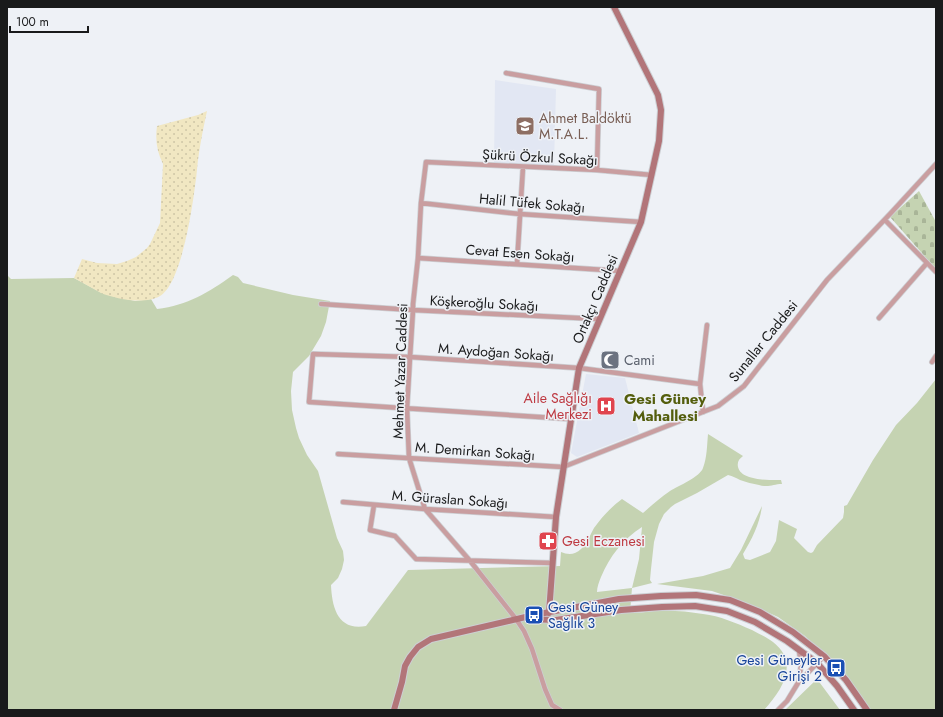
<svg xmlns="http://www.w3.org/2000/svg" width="943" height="717" font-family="Jost,sans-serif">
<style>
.built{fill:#e2e7f3}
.grass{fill:#c5d3b2;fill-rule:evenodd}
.sand{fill:url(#sand-dots)}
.cemetery{fill:url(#cemetery-stones)}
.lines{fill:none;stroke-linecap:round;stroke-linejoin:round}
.street-casing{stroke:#cccfd3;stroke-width:6}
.secondary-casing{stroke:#cccfd3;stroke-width:8}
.street{stroke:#c99ea0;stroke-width:4.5}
.secondary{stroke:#b27579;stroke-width:6}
.labels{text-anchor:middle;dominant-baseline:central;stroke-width:3;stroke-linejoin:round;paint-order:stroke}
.education-label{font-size:14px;fill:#785e54;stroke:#eef1f6;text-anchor:start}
.street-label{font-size:14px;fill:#191a1b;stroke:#eef1f6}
.worship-label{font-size:14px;fill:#5b616d;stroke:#eef1f6;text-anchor:start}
.health-label{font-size:14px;fill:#be3a42;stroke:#eef1f6;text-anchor:end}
.transit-label{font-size:14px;fill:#164399;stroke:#eef1f6;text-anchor:start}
.neighbourhood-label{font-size:15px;font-weight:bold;fill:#545e0d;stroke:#eef1f6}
</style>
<defs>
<pattern id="sand-dots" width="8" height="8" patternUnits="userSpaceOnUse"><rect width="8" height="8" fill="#f1e7c2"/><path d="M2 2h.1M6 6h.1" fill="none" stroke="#cec6a6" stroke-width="1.8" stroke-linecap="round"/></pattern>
<pattern id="cemetery-stones" width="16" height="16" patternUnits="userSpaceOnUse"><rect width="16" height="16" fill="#c5d3b2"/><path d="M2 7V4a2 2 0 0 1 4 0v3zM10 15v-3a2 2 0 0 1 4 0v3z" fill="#a9b598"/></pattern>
</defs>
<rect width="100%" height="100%" fill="#eef1f6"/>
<!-- built -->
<path class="built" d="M495,80L556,89L554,165L494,163Z
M586,374L625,378L639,433L577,457L571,453Z"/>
<!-- grass -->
<path class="grass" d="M7,275L11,279L74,278L102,293L135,301L151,299L157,309C188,305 208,293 233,275L238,277L243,283L293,295L330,301L326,322L321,336L309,356L293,372L291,391L292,410L296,428L299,438L307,455L318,471L337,538L343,551L344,560L342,569L338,578L331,585C332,608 338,631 366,626L408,570L560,566L561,552C568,555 575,555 581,549C587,544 590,535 594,528C602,517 611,507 622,499L643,513C652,505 660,498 670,491C678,486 700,477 703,468C707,458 707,445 708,434L743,456C739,459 737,462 738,467C741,481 770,480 781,480L782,484C773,484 769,488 759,485C753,484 746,482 740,480C736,478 733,476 728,475L697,493L675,504L671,507L664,514L659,524L654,542L651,569L650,580L652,583L632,588L630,613C637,613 646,612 654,611C670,610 687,611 703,614C720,616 736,623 752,630C759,634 767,637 773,642C800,663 782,690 764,710H7ZM642,527L639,559L632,588L597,592C597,587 599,582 601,577C610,556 623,539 642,527Z
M936,379V710H869L826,656L805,636L778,617L747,603L712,591L657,584L703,576L730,568L741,550L762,506C760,523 752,539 743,554L744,557L745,559L750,560L770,552L776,541L779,520L797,529L794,538L808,552L811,553L813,552L817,545L843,518L844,512V506L847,505L873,460L896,425L917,403Z
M817,679L840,710H785Z"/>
<!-- sand -->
<path class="sand" d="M207,111C204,125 201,139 199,153C197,164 197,175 195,186C192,210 181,284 160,296C145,305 116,299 101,293C92,288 83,283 74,278L82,259L97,263L117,264L127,261L136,257L147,248L150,244L160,223L163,164C157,152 155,140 157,126L198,115Z"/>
<!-- cemetery -->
<path class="cemetery" d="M919,191L936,222V269L890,217Z"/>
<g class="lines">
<defs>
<path id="street" d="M506,73L599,89L597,170
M421,203L520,214L641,222
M885,220L936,272
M418,258L621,271
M517,264L523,167
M321,304L413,310L599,319
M879,318L927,263
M932,362L936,356
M703,412L700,384L707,325
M570,419L309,402L313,354L410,357L579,368L700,384
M338,454L563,467L718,406L744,386L827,280L890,214L936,164
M343,502L425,509L556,517
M374,505L370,530L395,536L416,559L553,563
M799,682L801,665L799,650
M560,710L552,705L545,689L532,649L524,631L516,619L471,562L425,509L409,458L407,408L410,357L413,310V304L418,258L421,203L426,162L597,170L652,175
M778,710L787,701L798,683L824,656"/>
<path id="secondary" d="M549,613L556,517L579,368L641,222L659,141L661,110L658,95L614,7
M528,619L556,620L621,610L662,607L695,606L727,611L755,622L787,641L817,663L837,686L854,710
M394,710L402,682L405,666L410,657L418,647L431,639L534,615L619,599L661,596L696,595L730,600L760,612L793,632L824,656L846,680L867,710"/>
</defs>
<!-- street casing -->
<use href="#street" class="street-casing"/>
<!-- secondary casing -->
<use href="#secondary" class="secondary-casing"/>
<!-- street -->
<use href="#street" class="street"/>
<!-- secondary -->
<use href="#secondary" class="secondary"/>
</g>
<!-- icons -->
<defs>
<symbol id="school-square" viewBox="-11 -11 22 22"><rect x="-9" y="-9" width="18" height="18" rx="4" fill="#8d6e63" stroke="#eef1f6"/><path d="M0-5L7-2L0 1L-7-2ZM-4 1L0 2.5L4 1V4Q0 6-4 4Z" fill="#fff"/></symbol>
<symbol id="mosque-square" viewBox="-11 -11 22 22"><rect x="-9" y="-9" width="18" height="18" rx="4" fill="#6b7280" stroke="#eef1f6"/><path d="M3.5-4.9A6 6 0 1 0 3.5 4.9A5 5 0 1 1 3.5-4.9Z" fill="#fff"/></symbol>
<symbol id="hospital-square" viewBox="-11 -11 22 22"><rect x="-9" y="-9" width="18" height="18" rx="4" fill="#e0444e" stroke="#eef1f6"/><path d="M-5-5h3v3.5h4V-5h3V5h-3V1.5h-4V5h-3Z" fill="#fff"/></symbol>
<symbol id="pharmacy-square" viewBox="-11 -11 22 22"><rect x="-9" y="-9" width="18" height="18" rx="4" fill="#e0444e" stroke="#eef1f6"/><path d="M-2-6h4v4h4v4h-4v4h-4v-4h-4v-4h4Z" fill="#fff"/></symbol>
<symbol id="bus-square" viewBox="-11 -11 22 22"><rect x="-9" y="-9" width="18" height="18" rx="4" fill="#1a4fb4" stroke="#eef1f6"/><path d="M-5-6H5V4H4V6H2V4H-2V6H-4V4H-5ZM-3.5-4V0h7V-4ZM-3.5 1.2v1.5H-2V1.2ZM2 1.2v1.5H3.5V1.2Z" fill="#fff"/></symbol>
</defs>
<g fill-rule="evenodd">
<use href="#school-square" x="514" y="115" width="22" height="22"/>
<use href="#mosque-square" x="599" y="349" width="22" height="22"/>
<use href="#hospital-square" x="595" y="395" width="22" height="22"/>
<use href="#pharmacy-square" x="537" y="530" width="22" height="22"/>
<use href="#bus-square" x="523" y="604" width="22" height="22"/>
<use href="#bus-square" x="825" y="657" width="22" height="22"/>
</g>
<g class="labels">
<!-- education labels -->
<g class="education-label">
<text x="539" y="118">Ahmet Baldöktü<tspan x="539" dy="16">M.T.A.L.</tspan></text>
</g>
<!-- street labels -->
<g class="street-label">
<text transform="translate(540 157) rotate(3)">Şükrü Özkul Sokağı</text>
<text transform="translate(532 203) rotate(5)">Halil Tüfek Sokağı</text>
<text transform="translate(520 253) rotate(4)">Cevat Esen Sokağı</text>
<text transform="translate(595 299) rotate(-67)">Ortakçı Caddesi</text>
<text transform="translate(484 303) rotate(3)">Köşkeroğlu Sokağı</text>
<text transform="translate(763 341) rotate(-51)">Sunallar Caddesi</text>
<text transform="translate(496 352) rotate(4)">M. Aydoğan Sokağı</text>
<text transform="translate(400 371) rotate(-88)">Mehmet Yazar Caddesi</text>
<text transform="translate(475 451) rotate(4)">M. Demirkan Sokağı</text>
<text transform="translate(450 499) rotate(4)">M. Güraslan Sokağı</text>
</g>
<!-- worship labels -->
<g class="worship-label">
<text x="624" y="360">Cami</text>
</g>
<!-- health labels -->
<g class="health-label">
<text x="592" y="398">Aile Sağlığı<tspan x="592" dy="16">Merkezi</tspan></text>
<text x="562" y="541" text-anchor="start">Gesi Eczanesi</text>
</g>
<!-- transit labels -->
<g class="transit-label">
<text x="548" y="607">Gesi Güney<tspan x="548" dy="16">Sağlık 3</tspan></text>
<text x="822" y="660" text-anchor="end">Gesi Güneyler<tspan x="822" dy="16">Girişi 2</tspan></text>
</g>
<!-- neighbourhood labels -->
<g class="neighbourhood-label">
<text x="665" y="399">Gesi Güney<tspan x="665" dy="17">Mahallesi</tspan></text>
</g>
</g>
<!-- border -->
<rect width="943" height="717" fill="none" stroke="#191a1b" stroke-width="16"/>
<!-- scale -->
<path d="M10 26v6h78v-6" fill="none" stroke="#191a1b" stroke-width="2"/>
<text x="16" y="26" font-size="12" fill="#191a1b" stroke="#eef1f6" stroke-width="3" paint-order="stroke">100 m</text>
</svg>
